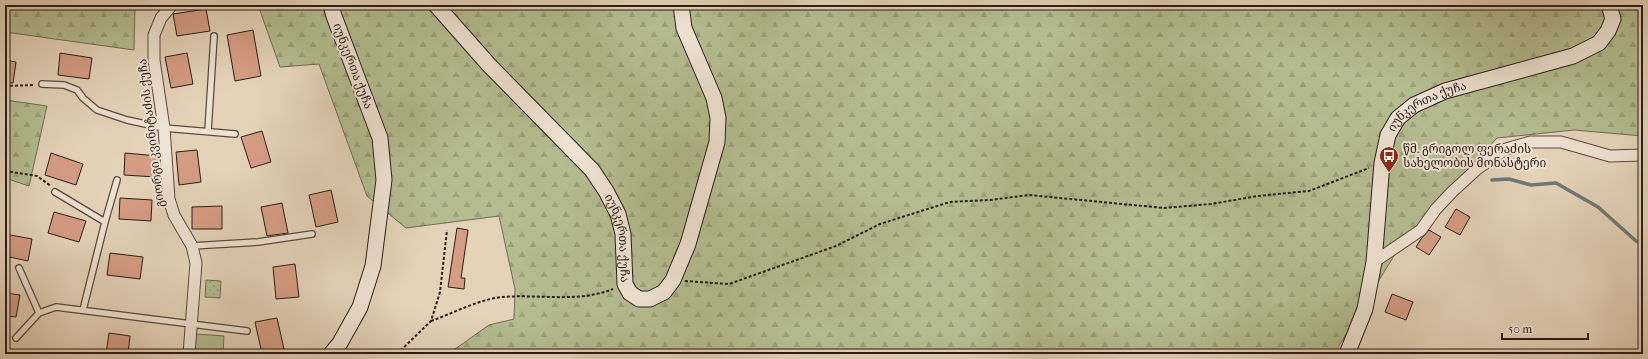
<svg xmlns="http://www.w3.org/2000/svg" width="1648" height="359" font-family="'IM FELL French Canon','Noto Serif Georgian',serif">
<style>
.green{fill:url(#green-dots);stroke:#6f6c54}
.forest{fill:url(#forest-firs);stroke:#6f6c54}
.pitch{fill:#b4bc90;stroke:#6f6c54}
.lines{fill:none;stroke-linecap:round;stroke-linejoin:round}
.stream{stroke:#6c7977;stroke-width:3.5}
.building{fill:#d69d85;stroke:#2a1d17}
.service-casing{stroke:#594a40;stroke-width:8}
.minor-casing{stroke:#594a40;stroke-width:13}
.secondary-casing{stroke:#2a1d17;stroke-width:17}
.path{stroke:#2a1d17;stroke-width:2;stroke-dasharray:3 2;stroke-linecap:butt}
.service{stroke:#eee2d2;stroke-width:5.5}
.minor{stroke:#eee2d2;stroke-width:11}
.secondary{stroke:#eee2d2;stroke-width:15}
.labels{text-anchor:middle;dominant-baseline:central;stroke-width:4;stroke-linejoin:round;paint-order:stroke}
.street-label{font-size:12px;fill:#2a1d17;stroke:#eee2d2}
.poi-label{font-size:12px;fill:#2a1d17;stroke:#eee2d2;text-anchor:start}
</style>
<defs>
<pattern id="green-dots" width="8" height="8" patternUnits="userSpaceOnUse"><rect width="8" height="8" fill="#b4bc90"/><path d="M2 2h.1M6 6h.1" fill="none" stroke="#9ba17b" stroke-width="1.8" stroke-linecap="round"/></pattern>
<pattern id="forest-firs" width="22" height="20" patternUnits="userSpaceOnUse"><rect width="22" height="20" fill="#b4bc90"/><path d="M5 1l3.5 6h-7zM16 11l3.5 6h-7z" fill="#9ba17b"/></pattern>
</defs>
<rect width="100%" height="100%" fill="#e5d3b9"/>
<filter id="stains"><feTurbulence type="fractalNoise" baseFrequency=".005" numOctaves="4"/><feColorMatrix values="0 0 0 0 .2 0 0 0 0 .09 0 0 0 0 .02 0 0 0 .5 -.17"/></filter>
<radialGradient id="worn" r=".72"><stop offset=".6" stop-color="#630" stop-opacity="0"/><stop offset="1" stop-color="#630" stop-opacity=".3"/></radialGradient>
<!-- green -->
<path class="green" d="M206,280L221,281L220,298L205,297Z"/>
<!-- forest -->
<path class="forest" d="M5,5H135L134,50L5,32Z
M258,5H1643V136L1574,130L1497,138L1403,241L1334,354H448L489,325L514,319L515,289L499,216L406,228L367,196L319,64L280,67Z
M5,100L47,106L29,186L5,178Z"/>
<!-- pitch -->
<path class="pitch" d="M196,334L224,336L223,354H195Z"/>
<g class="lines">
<!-- stream -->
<path class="stream" d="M1492,180L1509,179L1531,185L1556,183L1598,207L1636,241L1643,244"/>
</g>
<!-- building -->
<path class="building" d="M206,9L210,31L177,36L173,14Z
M253,30L261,76L235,81L227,35Z
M60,53L92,58L89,79L58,75Z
M187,53L193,84L171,88L165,57Z
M5,60L16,62L13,83L5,82Z
M262,131L271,162L251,168L241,137Z
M197,150L201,182L179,185L176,152Z
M51,153L83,164L76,185L45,175Z
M125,153L158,156L156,177L124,175Z
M331,190L338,222L316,227L309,195Z
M120,198L152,200L151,221L119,219Z
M282,203L288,233L267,236L261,207Z
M222,206V229H192V207Z
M1456,209L1470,217L1460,235L1445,227Z
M54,212L86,221L79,242L48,233Z
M457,228L468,230L461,278H465L464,289L448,287Z
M1429,230L1441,237L1429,255L1416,247L1421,239Z
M5,234L32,239L28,261L5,256Z
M110,253L143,257L140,279L107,275Z
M295,264L299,297L276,299L273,267Z
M5,293L20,295L16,317L5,316Z
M1392,294L1413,302L1406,320L1385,312Z
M277,318L284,349L262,354L255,322Z
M109,333L130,336L128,354H106Z"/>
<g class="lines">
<defs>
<path id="service" d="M42,84L64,85L77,90L83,98L97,110L127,120L164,128L235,134
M208,131L214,36
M55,192L105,222L83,310
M105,222L117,180
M192,246L258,242L312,234
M19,268L39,313
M16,338L39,313L56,307L247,331"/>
<path id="minor" d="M172,5L161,18L154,35V60L164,128L169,199L174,215L192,246L196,263L189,354
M1374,262L1421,230L1436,209L1452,192L1477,169L1506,149L1530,142H1561L1610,156L1643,155"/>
<g id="secondary">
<path id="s1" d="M436,5L489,65L592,170L606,191L618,214L623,234L625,284L630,293L639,299H650L664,292L673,280L688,244L717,142L718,118L714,98L684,28L681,5"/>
<path d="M331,354L340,343L360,307L373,266L384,180L380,138L334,16L331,5"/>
<path id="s2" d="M1347,354L1365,309L1374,262L1382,163L1388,135L1398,118L1414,105L1445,91L1573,56L1599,43L1608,31L1613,19L1609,5"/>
</g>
</defs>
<!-- service casing -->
<use href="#service" class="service-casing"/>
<!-- minor casing -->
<use href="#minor" class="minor-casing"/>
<!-- secondary casing -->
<use href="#secondary" class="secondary-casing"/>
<!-- path -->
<path class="path" d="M5,86L34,85
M5,171L37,176L51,186
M685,281L729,284L836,246L880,224L950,202L990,200L1029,195L1164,208L1211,204L1258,196L1309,191L1369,168
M431,321C454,313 479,299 503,297C539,294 578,303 613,289
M397,354L431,321L440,292L447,230"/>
<!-- service -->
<use href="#service" class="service"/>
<!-- minor -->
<use href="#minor" class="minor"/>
<!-- secondary -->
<use href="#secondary" class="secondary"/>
</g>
<!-- icons -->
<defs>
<symbol id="bus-pin" viewBox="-11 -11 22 30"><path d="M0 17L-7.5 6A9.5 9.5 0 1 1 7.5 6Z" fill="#8f2418" stroke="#eee2d2"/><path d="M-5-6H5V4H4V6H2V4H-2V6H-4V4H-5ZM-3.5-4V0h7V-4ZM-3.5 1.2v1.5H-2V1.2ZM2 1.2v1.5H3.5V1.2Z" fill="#fff"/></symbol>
</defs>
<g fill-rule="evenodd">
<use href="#bus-pin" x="1378" y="145" width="22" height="30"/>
</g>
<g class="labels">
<!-- street labels -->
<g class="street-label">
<text transform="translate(353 66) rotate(69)">იუნკერთა ქუჩა</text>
<text stroke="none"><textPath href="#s2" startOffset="275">იუნკერთა ქუჩა</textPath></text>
<text transform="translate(151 133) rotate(-97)">გიორგი კვინიტაძის ქუჩა</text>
<text stroke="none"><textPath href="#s1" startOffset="302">იუნკერთა ქუჩა</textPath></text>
</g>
<!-- poi labels -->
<g class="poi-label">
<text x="1403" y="149">წმ. გრიგოლ ფერაძის<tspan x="1403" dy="14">სახელობის მონასტერი</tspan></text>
</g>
</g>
<!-- margin -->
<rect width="1648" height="359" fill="none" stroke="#e5d3b9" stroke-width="20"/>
<rect x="6" y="6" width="1636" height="347" fill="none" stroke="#2a1d17" stroke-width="2"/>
<rect x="10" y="10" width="1628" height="339" fill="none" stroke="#2a1d17"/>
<!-- scale -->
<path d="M1502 333v6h86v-6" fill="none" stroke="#2a1d17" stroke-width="2"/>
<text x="1508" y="333" font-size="12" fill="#2a1d17" stroke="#eee2d2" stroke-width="3" paint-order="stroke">50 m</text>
<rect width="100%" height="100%" filter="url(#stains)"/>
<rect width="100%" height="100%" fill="url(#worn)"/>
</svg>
